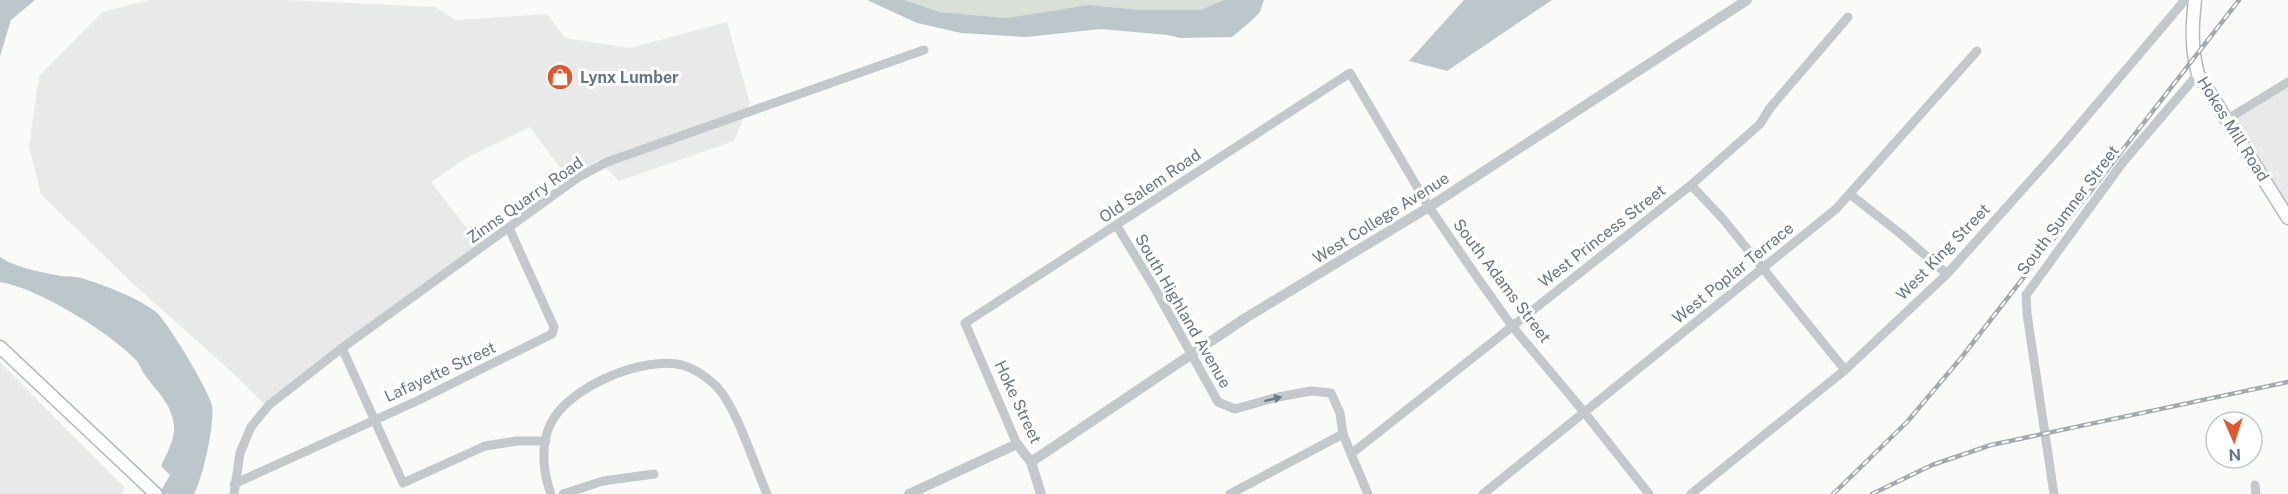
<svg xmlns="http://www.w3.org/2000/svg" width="2288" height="494" font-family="'Public Sans',sans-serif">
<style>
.built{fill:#e8e9e9}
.green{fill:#dadfd7}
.water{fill:#bbc7cb}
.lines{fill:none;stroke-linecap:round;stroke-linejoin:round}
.secondary-casing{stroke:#b3babf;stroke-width:15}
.minor{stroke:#c3c8cc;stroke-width:9}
.tertiary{stroke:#c3c8cc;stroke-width:10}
.secondary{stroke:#fff;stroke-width:12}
.rail-casing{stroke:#a2aab0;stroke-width:4.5}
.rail{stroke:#fff;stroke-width:2;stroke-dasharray:7;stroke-linecap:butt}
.oneway{fill:#6a7a87}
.labels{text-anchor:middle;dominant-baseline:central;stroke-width:6;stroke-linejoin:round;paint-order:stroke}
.poi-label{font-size:16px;font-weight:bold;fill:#657683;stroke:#fff;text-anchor:start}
.street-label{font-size:16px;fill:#657683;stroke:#fff}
</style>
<rect width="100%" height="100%" fill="#fafaf8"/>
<!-- built -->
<path class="built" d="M149,0H284L435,7L456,20L547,14L565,38L630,48L727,22L750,103L734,141L619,181L598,160L568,179L530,127L466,158L431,182L479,244L264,404L234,374L131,282L41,194L29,146L39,76L102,12Z
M2288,87V211L2231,121Z
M0,362L124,487L122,494H0Z"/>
<!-- green -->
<path class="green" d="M904,0H1224L1200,10H1141L1088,5L1006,18L940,12Z"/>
<!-- water -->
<path class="water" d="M0,0H35L11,20L0,56Z
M867,0H904L940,12L1006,18L1088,5L1141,10H1200L1224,0H1264L1260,12L1251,21L1232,37L1180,38L1167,35L1101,29L1026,37L961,33L917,23Z
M1464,0H1552L1447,71L1409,61Z
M0,257C16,268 42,272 61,276C68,277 77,276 84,279C107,286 135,297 155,311C166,319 209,391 212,405C215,423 203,478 194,494H159L170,475L161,466C166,455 175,439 174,427C173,405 157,392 145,375C141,370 140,364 136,360C109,332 38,288 0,282Z"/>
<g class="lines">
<defs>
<path id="secondary" d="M2195,0C2192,26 2191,48 2198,74L2288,218
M0,347L156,494"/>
</defs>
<!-- secondary casing -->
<use href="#secondary" class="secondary-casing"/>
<!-- minor -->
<path class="minor" d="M2226,120L2288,82
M1691,185L1723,219L1845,370
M1851,195L1902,235L1947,274
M1117,226L1154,287L1218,402L1235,409L1278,397L1311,391L1331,393L1340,413L1343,434L1351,454L1368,494
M342,348L403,483L485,446L517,441H546
M1017,444L965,323L1350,73L1429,207L1479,280L1512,326L1584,412L1649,494
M1351,454L1691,185L1760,124L1770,108L1848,17
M234,484L419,400L552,334L554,327L509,228
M2255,485L2256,494
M234,494L240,453L251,427L269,405L342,348L577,178L607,162L924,50
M551,494C543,473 540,444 551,423C570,386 643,356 682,365C693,368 705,376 714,384C736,404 754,465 767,494
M563,494L603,481L654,474
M1230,494L1343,434
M1483,494L1836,209L1977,51
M1691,494L1845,370L1947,274L2064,143L2185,0
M2054,494L2027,314L2026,295L2123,162L2198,74"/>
<!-- tertiary -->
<path class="tertiary" d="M1031,462L1247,317L1429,207L1747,0
M909,494L1017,444L1031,462L1041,494"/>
<!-- secondary -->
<use href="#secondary" class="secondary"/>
<defs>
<path id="rail" d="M1833,494L1907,422L1961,358L2239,0
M1872,494L1932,465L1991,445L2288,382"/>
</defs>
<!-- rail casing -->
<use href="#rail" class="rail-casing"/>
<!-- rail -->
<use href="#rail" class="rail"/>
</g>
<!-- one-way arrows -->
<defs><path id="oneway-solid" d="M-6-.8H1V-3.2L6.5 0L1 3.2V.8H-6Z" transform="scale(1.5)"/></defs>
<use class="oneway" href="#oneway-solid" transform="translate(1273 399) rotate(-14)"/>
<!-- icons -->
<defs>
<symbol id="shop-disc" viewBox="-11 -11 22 22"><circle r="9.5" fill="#e4572e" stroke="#fff"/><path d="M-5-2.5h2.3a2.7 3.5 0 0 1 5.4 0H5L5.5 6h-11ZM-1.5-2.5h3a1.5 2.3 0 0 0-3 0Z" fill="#fff"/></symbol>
</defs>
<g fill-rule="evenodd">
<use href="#shop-disc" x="545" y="62" width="30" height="30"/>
</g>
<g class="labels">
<!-- poi labels -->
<g class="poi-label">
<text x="580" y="77">Lynx Lumber</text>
</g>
<!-- street labels -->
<g class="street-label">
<text transform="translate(2233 129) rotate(58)">Hokes Mill Road</text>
<text transform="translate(1150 186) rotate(-34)">Old Salem Road</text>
<text transform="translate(525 200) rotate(-35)">Zinns Quarry Road</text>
<text transform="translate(2068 210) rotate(-53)">South Sumner Street</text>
<text transform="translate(1381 218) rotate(-32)">West College Avenue</text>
<text transform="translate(1602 236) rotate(-38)">West Princess Street</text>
<text transform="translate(1943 252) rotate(-46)">West King Street</text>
<text transform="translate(1733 273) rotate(-39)">West Poplar Terrace</text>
<text transform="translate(1502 281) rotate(53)">South Adams Street</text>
<text transform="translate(1183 311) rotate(60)">South Highland Avenue</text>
<text transform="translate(440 372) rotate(-25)">Lafayette Street</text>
<text transform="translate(1018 402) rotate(65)">Hoke Street</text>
</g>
</g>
<!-- north arrow -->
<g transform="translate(2234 440) rotate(177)"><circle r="28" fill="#ffffff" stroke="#c1c8cd" stroke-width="1.5"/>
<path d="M0-4.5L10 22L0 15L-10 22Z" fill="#e4572e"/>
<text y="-9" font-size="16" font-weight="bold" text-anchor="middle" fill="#657683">N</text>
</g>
</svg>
